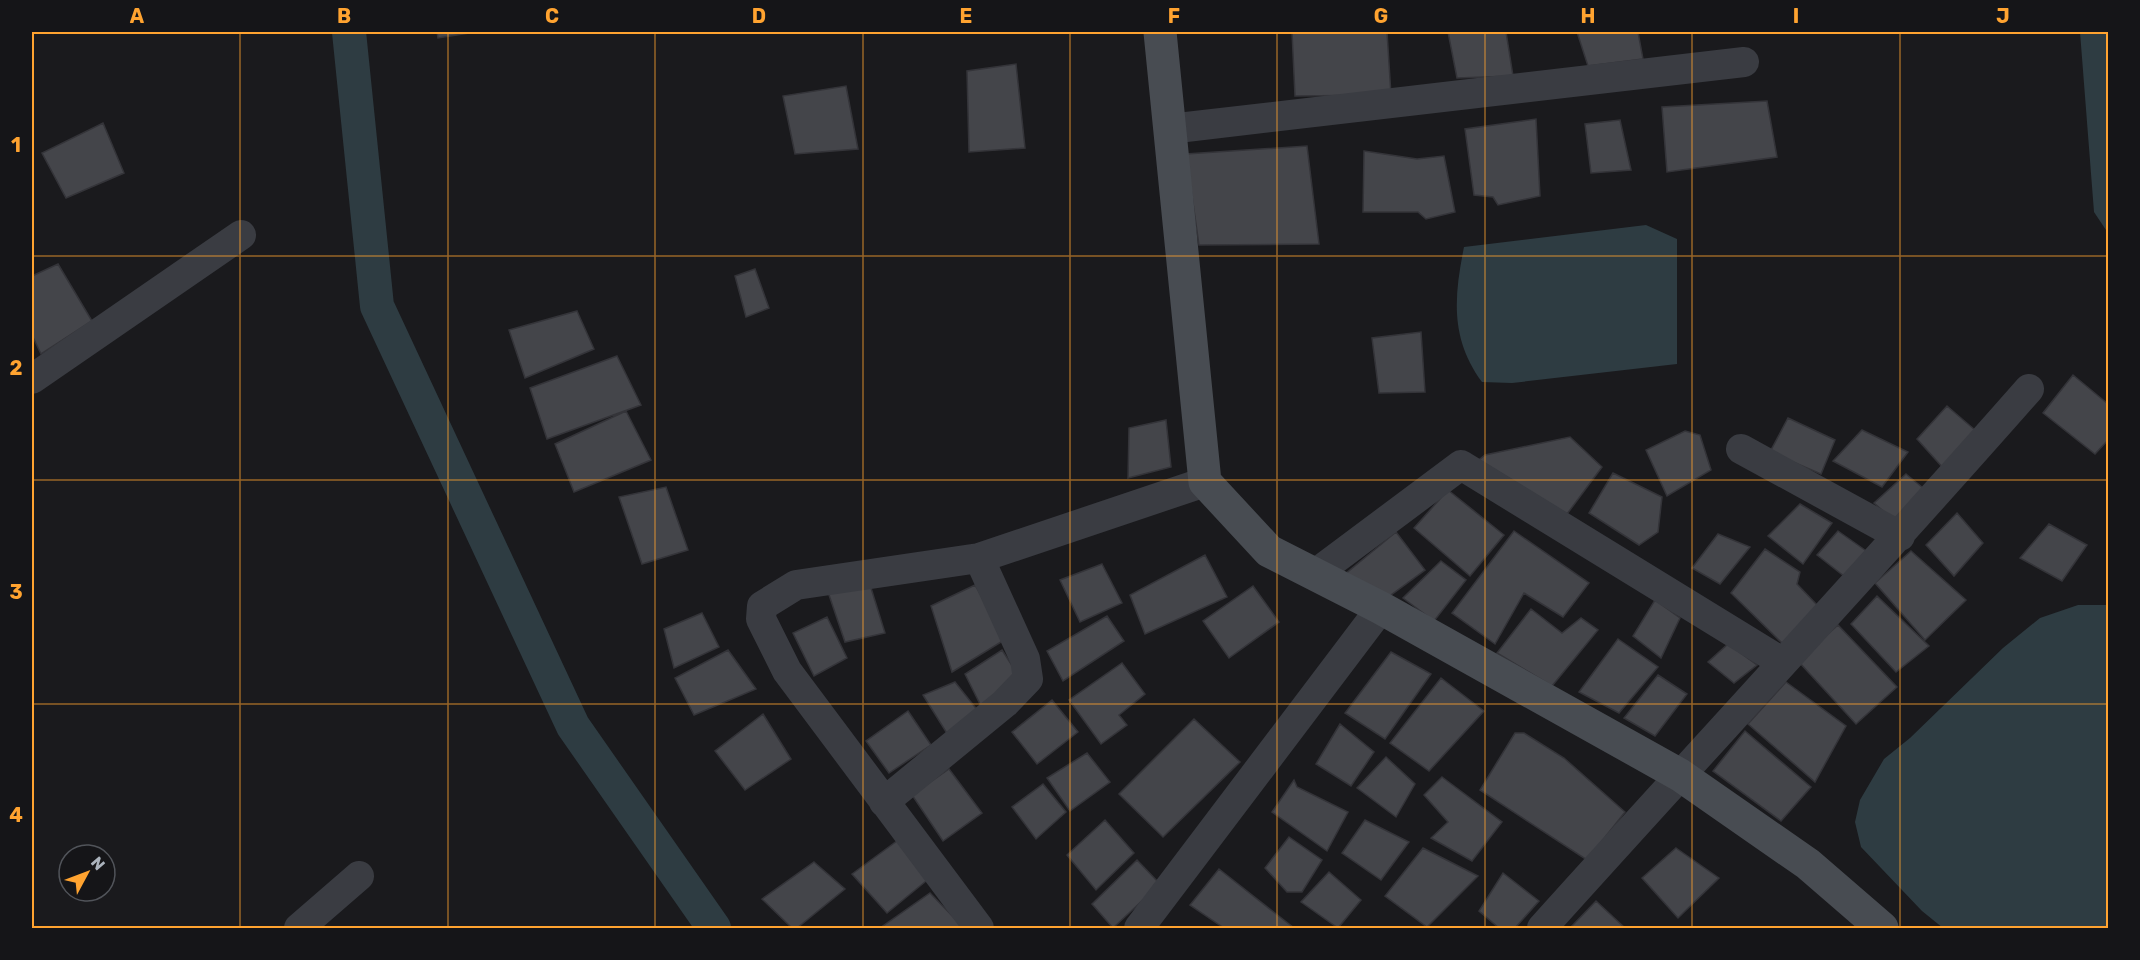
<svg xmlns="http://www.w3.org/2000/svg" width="2140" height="960" font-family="Rubik,sans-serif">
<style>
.water{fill:#2e3c42}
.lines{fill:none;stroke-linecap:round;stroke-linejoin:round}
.canal{stroke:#2e3c42;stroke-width:34}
.building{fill:#44454a;stroke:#343439;stroke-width:1.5}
.street{stroke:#3a3c42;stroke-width:30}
.secondary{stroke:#484c52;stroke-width:33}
.grid{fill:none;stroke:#ffa330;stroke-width:1.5;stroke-opacity:0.55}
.neatline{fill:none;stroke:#ffa330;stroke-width:2}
.grid-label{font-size:20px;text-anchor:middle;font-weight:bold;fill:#ffa330}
</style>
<rect width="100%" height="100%" fill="#1a1a1d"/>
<!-- water -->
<path class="water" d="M2080,32H2108V233L2094,212Z
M1646,225L1677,239V364L1512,383L1482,382C1450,338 1454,297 1464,247Z
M2078,605H2108V928H1943L1922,911L1861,847L1855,822L1860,800L1884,759L1910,738L2003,648L2040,618Z"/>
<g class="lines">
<!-- canal -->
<path class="canal" d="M349,32L377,306L573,726L714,928"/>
</g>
<!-- building -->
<path class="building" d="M437,32H476L438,38Z
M1292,32H1387L1391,95L1295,96Z
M1448,32H1506L1513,76L1457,78Z
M1530,32H1638L1643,59L1588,66L1577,32Z
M1016,64L1025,148L969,152L967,71Z
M846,86L858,149L795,154L783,96Z
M1767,101L1777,157L1667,172L1662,107Z
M1536,119L1540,196L1498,205L1493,197L1474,195L1465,129Z
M1620,120L1631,170L1591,173L1585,124Z
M103,123L124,173L66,198L42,153Z
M1307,146L1319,244L1199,245L1186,154Z
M1364,151L1417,159L1444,156L1455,212L1426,219L1418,212H1363Z
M58,264L92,321L41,354L32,335V276Z
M755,269L769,308L746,317L735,276Z
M577,311L594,349L525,378L509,330Z
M1421,332L1425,392L1379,393L1372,338Z
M617,356L641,405L547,439L530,388Z
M2073,375L2108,404V440L2095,454L2043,413Z
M1947,406L1975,430L1945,470L1917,439Z
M626,411L651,460L574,492L555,444Z
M1788,418L1835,440L1821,474L1770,452Z
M1166,420L1171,467L1128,478L1129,428Z
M1862,430L1908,452L1882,487L1833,461Z
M1685,431L1700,435L1711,470L1667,496L1646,450Z
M1570,437L1602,467L1567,514L1479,460L1485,455Z
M1613,473L1662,497L1658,532L1639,545L1589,513Z
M1906,474L1928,492L1898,524L1874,503Z
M666,487L688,550L642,564L619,497Z
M1448,490L1504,535L1470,576L1414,528Z
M1800,504L1832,523L1803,564L1768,536Z
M1957,513L1983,543L1954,576L1926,545Z
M2049,524L2087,545L2062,581L2020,558Z
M1514,531L1589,583L1563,617L1524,593L1495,644L1452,613Z
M1838,531L1872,555L1849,580L1817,555Z
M1396,532L1425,570L1384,600L1344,575Z
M1718,534L1750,547L1720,584L1692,568Z
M1765,549L1800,572L1797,584L1819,607L1785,646L1731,593Z
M1911,551L1966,600L1925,640L1875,583Z
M1205,555L1227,597L1145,634L1130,595Z
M1441,561L1466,580L1434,621L1403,598Z
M1102,564L1122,603L1080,622L1060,580Z
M975,585L1006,639L952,672L931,606Z
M1253,586L1279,622L1229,658L1203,621Z
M871,588L885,633L845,642L827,589Z
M1877,596L1929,646L1896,672L1851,624Z
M1655,600L1680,618L1661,658L1633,636Z
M1531,609L1562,633L1581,618L1598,630L1552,686L1497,653Z
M702,613L719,647L674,668L664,629Z
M1107,616L1124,641L1063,681L1047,651Z
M827,617L847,658L814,676L793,633Z
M1838,625L1897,687L1856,724L1798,661Z
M1618,639L1658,667L1619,713L1579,692Z
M1728,644L1757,665L1734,683L1708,662Z
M728,650L756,689L694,715L675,678Z
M1002,650L1020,678L982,708L965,674Z
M1391,652L1431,674L1385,739L1345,713Z
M1122,663L1145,694L1119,715L1127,725L1101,744L1069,700Z
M1658,675L1687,694L1655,736L1624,718Z
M1441,678L1484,711L1429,771L1390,743Z
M955,682L979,712L948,735L923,695Z
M1786,682L1846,726L1815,782L1748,724Z
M1052,700L1078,732L1037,764L1012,732Z
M908,711L931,745L889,773L866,741Z
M763,714L791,759L745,790L715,751Z
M1194,719L1240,762L1163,837L1119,794Z
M1340,724L1374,752L1351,786L1316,764Z
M1745,731L1811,787L1781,821L1713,771Z
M1515,733H1524L1564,758L1625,812L1587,860L1480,790Z
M1087,753L1110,782L1070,811L1047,778Z
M1386,757L1415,784L1396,817L1357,788Z
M949,769L982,813L943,841L912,795Z
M1442,777L1502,822L1472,861L1431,838L1448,822L1424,795Z
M1294,780L1297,787L1348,812L1327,851L1272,812Z
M1043,784L1066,812L1036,839L1012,807Z
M1105,820L1134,853L1096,890L1067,855Z
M1365,820L1409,842L1381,880L1342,853Z
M1289,837L1322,860L1302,892H1287L1265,868Z
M901,838L931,877L887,913L852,874Z
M1423,848L1478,876L1427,927L1385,896Z
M1676,848L1719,878L1678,918L1642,878Z
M1137,860L1160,884L1113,928L1092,904Z
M814,862L845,889L797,928H792L762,899Z
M1219,869L1294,928H1224L1190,905Z
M1329,872L1361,900L1338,928L1301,902Z
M1503,873L1539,901L1515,928H1499L1479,911Z
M930,893L964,928H880Z
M1596,901L1625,928H1570Z"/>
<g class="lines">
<!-- street -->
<path class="street" d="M1169,129L1744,62
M32,379L241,235
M1741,449L1900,536
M1315,574L1461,465L1782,662
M884,802L1005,703L1028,679L1025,659L979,558
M299,928L359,876
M979,928L787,671L761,619L762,606L796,585L979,558L1205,482
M1139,928L1381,608
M1542,928C1704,748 1869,571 2029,389"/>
<!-- secondary -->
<path class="secondary" d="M1160,32L1205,482L1269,551L1381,608L1680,775L1808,864L1882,928"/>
</g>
<!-- grid -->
<path class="grid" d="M240,32V928M448,32V928M655,32V928M863,32V928M1070,32V928M1277,32V928M1485,32V928M1692,32V928M1900,32V928M32,256H2108M32,480H2108M32,704H2108"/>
<!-- border -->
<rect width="2140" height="960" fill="none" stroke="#151518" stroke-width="66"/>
<!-- north arrow -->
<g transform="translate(87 873) rotate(49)"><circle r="28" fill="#151518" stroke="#51545a" stroke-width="1.5"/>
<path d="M0-4.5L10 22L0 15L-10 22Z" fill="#ffa330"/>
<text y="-9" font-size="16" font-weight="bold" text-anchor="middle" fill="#abb3bd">N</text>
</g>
<rect x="33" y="33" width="2074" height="894" class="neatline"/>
<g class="grid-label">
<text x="137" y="23">A</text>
<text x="344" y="23">B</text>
<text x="552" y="23">C</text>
<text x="759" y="23">D</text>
<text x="966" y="23">E</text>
<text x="1174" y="23">F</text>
<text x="1381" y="23">G</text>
<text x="1588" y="23">H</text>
<text x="1796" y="23">I</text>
<text x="2003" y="23">J</text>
<text x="16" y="152">1</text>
<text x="16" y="375">2</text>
<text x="16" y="599">3</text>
<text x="16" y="822">4</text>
</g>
</svg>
